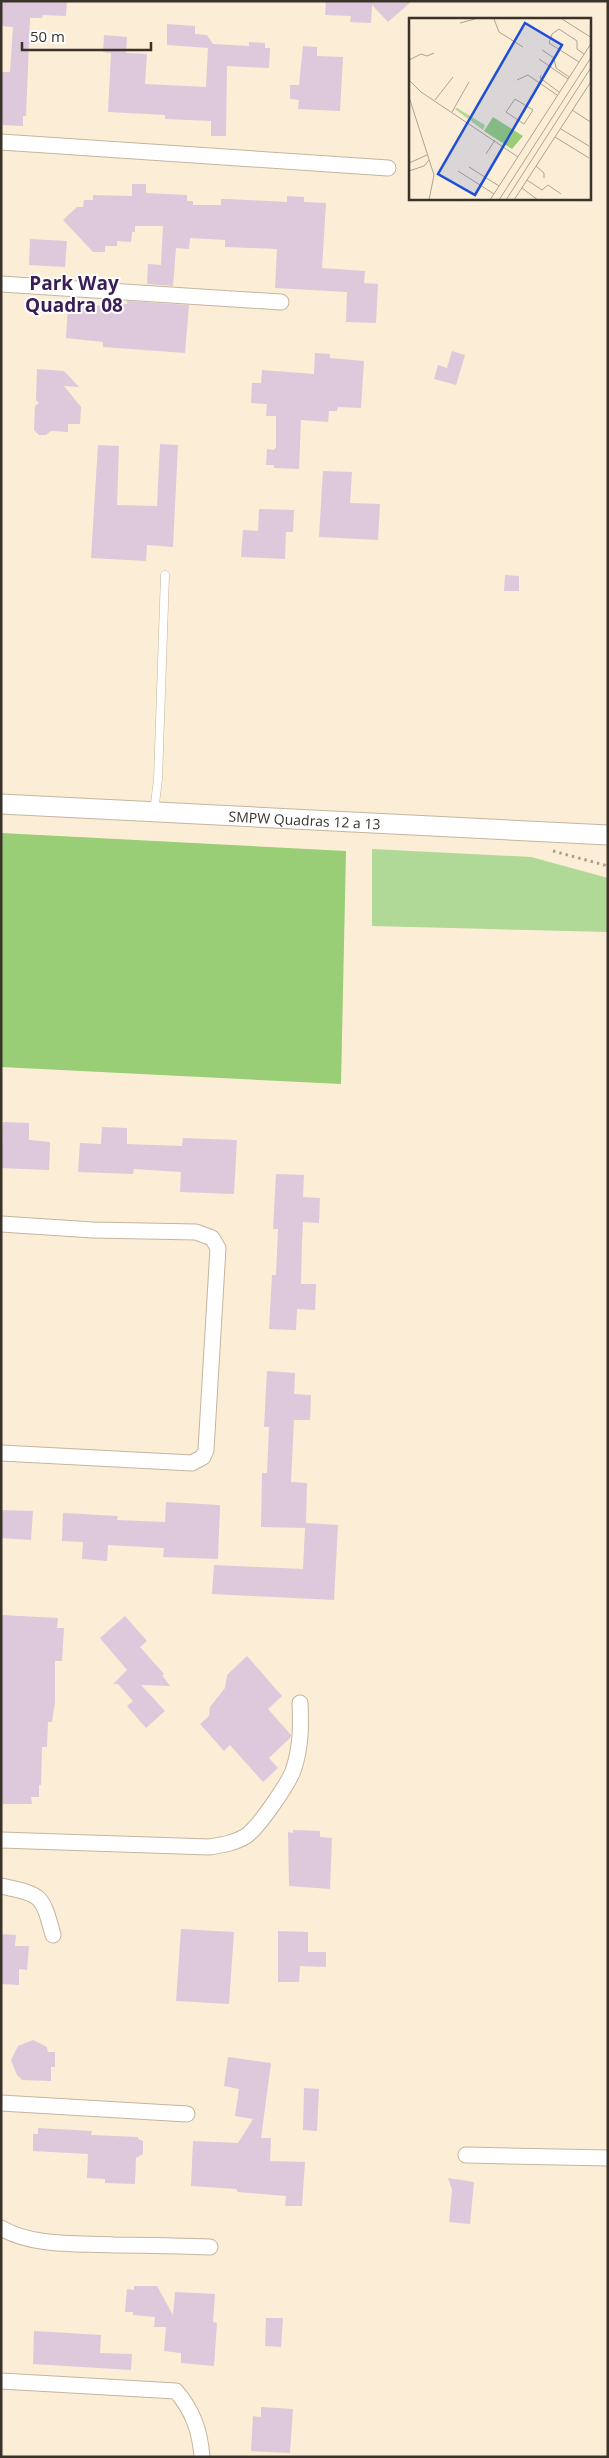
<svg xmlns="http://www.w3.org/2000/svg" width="609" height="2458" font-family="'Open Sans',sans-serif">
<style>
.green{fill:#b0d896}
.forest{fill:#99cd76}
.building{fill:#dec8db}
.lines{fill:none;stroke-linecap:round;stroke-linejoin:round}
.service-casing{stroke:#c4b59f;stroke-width:9}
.minor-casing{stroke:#c4b59f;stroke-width:17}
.tertiary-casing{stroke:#c4b59f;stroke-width:21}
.path{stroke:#aa9f8e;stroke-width:3;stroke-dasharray:2.5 4;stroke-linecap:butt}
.service{stroke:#fff;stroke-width:8}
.minor{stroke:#fff;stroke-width:15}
.tertiary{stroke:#fff;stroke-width:19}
.labels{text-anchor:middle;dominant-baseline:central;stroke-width:4;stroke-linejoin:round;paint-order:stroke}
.street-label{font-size:14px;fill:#39332a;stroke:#fff}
.district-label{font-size:19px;font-weight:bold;fill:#381d56;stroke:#fff}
.inset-road{fill:none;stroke:#aea391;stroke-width:1}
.view{fill:#1d4ed8;fill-opacity:0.15;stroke:#1d4ed8;stroke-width:2.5}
.inset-edge{fill:none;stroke:#39332a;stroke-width:2.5}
</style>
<rect width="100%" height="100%" fill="#fcedd6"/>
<!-- green -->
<path class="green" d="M372,849L531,857L608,878V932L372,926Z"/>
<!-- forest -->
<path class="forest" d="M1,833L346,851L341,1084L1,1067Z"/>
<!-- building -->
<path class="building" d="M1,1H67L66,16L43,15L42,18H30L26,116H23V126L1,125V72H10L13,27L1,26Z
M326,1H412L388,22L372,5L371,23L350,22L351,16L325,15Z
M167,24L195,26V34L207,35L213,44L249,46V42L265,43V48H270L269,68L227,66L226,136H211V121L165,119V115L108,112L111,53L103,52L104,35L127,37L126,53L147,54L145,84L206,87L208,48L167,45Z
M303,46L317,47V56L343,57L340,111L298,109L299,100L290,99V85H299Z
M132,184H146V193L187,195V201H193V205H221V199H229L287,202V196L304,197V202L326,203L322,268L365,271L364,283L378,284L376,323L346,322L347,292L275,288L277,249L225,247V240L190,238L189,249L176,248L173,286L147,284L148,264L161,265L163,226H135V232H132L131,242L117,241V246H105V252H93L63,220L77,207H83L84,200H93V195L132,196Z
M30,239L67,241L65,267L29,265Z
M127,301L189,305L185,353L103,347V342L66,338L68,304L104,306L105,303L127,304Z
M452,351L465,355L456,385L434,379L438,365L447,368Z
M315,353L330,354V358L364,361L361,408L338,407L337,411H329L328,422L301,420L299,469L274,468V465H266L267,449L274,450L276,447V416H266L267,404L251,403L252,383H261L262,370L314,374Z
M37,369L64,371L79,387L64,386L81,407L80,424H68V432L51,431L46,435H39L34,430L35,406L39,403L36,400Z
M160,444L178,445L173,547L147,545L146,561L91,558L98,445L119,446L117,505L157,506Z
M323,471L352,472L350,503L380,504L378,540L319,537Z
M259,509L294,510L293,532H286L285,559L241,557L243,530L258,531Z
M505,575L519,576V591H504Z
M3,1122L29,1123V1140L50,1142L49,1170L1,1168Z
M102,1127L127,1128V1144L182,1146L183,1138L237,1140L234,1194L180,1192L181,1172L134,1169L133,1174L78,1172L80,1143L101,1144Z
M276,1174L304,1175L303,1197L320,1198L319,1223L303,1222L302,1241L301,1284H316L315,1310L297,1309L296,1330L269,1329L272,1275H276L278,1229H273Z
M267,1371L295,1373L294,1394L311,1395L310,1420H294L291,1482L307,1483L306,1523L338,1525L334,1600L212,1594L214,1565L303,1569L305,1528L261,1527L262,1473H267L269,1427H264Z
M166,1502L220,1505L218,1559L163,1557L164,1548L108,1545L107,1561L82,1559L83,1542L62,1541L63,1513L118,1516L117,1520L165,1522Z
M1,1510L33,1511L31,1540L1,1538Z
M1,1615L58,1618L57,1628H64L62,1661H55V1702L52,1722H48L47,1747H42L41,1785H39V1797H31L32,1804H1Z
M125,1616L147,1641L140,1647L164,1674L162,1675L170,1686L141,1685L165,1711L146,1728L127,1706L133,1701L118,1684H113L127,1670L100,1638Z
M247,1656L282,1696L268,1709L291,1735L290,1738L269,1758L278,1768L263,1782L230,1745L224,1751L200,1724L209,1716L210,1707L225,1688L227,1675Z
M293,1830L320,1831V1837L332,1838L330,1889L289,1886L288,1832L293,1833Z
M181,1929L234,1932L229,2004L176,2001Z
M278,1931L308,1932V1952H326V1967L300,1966L299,1982H278Z
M1,1934L16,1935L15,1946H29L27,1970L19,1969V1985L1,1984Z
M33,2040L47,2047L48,2052H55V2067H51V2081L22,2080L17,2075L11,2060L18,2046Z
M228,2057L271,2063L261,2138H271L270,2161L305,2162L302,2206H285L286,2196L238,2192L236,2189L191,2186L193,2141L238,2143L253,2119L235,2116L239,2089L224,2086Z
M304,2088L319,2089L317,2131L303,2130Z
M38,2128L92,2131L91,2135L138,2137V2139L143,2141V2154L136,2158L135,2184L105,2183V2179L87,2178L88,2154L33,2151V2134H38Z
M448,2178L474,2182L470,2224L449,2222L452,2190Z
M134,2286H157L173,2315L175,2292L215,2294L213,2322L217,2323L214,2366L181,2363V2353L164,2351L166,2327H154L155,2317L133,2315V2312H125L127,2289L134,2290Z
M266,2318H283L281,2347L265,2346Z
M34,2331L101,2335L100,2353L132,2354L131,2370L33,2364Z
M261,2407L293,2409L290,2453L251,2451L253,2416L261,2417Z"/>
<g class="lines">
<defs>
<path id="service" d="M154,812L158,779L165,575"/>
<path id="minor" d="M1,142L388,168
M1,284L281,302
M1,1224L93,1230L196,1232L212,1238L218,1248L206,1450L203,1457L192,1463L1,1453
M1,1840L209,1847C222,1845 235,1843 246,1836C258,1828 290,1782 294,1768C301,1746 301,1725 300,1703
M1,1886C42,1895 42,1894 53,1935
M1,2103L187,2114
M466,2155L608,2158
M1,2228C34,2247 78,2243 114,2245C146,2245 178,2246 210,2247
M1,2381L176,2391C193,2411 200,2431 202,2457"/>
<g id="tertiary">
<path id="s1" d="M1,804L608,835"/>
</g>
</defs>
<!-- service casing -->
<use href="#service" class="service-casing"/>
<!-- minor casing -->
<use href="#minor" class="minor-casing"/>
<!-- tertiary casing -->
<use href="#tertiary" class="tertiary-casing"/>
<!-- path -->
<path class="path" d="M553,851L608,866"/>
<!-- service -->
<use href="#service" class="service"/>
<!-- minor -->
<use href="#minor" class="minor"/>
<!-- tertiary -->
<use href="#tertiary" class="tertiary"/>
</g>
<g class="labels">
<!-- street labels -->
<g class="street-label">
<text stroke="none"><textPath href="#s1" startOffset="304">SMPW Quadras 12 a 13</textPath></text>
</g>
<!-- district labels -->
<g class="district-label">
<text x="74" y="283">Park Way<tspan x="74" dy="22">Quadra 08</tspan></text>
</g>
</g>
<!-- overview -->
<g transform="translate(409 18)">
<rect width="182" height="182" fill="#fcedd6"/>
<path d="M48,90L76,107L74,112L46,91Z" fill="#b0d896"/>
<path d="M84,99L114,118L103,131L75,113Z" fill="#99cd76"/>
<path class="inset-road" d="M85,1L90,14L114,29M153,1L183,20M51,5L66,1M133,32L145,40L147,50L160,59M130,41L159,61M0,42L12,36L18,38L25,35M170,44L140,25L143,16L150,11L168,23V31L175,36M132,57L131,60L150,74M0,62L12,74L109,139M108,62L119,57L148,77M0,79L25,157L20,182M106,81L124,92L115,106L97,94ZM26,82L44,59M163,92L183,105M43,94L60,64M152,111L180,128M146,119L180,140M77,136L86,122M0,145L18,137M127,148L135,155V160M60,149L90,168M0,153L15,148L20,142M49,153L85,176M118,162L133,172L139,167L152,176M113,170L129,182M81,182L183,24M90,182L183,38M97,182L183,48M105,182L183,62"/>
<path class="view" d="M116,5L153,27L66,177L29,156Z"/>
<rect width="182" height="182" class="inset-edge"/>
</g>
<!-- border -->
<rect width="609" height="2458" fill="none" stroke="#39332a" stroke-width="5"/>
<!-- scale -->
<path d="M22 42v8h129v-8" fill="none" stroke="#39332a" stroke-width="2.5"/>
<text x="30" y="42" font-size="15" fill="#39332a" stroke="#ffffff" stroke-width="4" paint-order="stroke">50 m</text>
</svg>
